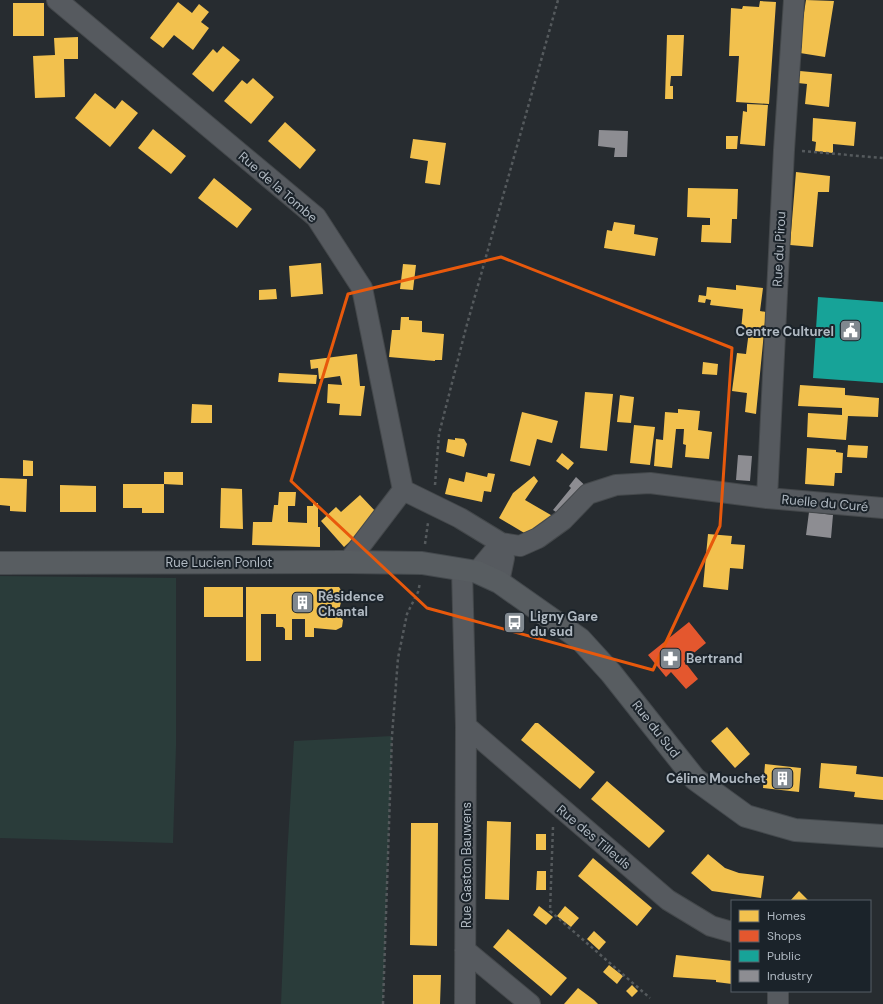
<svg xmlns="http://www.w3.org/2000/svg" width="883" height="1004" font-family="'DM Sans',sans-serif">
<style>
.green{fill:#2a3c3a}
.homes{fill:#f2c14e}
.shops{fill:#e4572e}
.public{fill:#17a398}
.industry{fill:#8d8d92}
.lines{fill:none;stroke-linecap:round;stroke-linejoin:round}
.minor-casing{stroke:#44484b;stroke-width:22}
.major-casing{stroke:#44494d;stroke-width:24}
.path{stroke:#555a5d;stroke-width:2.5;stroke-dasharray:3 3;stroke-linecap:butt}
.minor{stroke:#565a5f;stroke-width:20}
.major{stroke:#585d61;stroke-width:22}
.marked{fill:none;stroke:#e8590c;stroke-width:3;stroke-linejoin:round}
.labels{text-anchor:middle;dominant-baseline:central;stroke-width:4;stroke-linejoin:round;paint-order:stroke}
.street-label{font-size:13px;fill:#b0b9c2;stroke:#1b232a}
.poi-label{font-size:13px;font-weight:bold;fill:#b0b9c2;stroke:#1b232a;text-anchor:start}
</style>
<rect width="100%" height="100%" fill="#272c30"/>
<!-- green -->
<path class="green" d="M0,576L176,578V746L173,843L0,838Z
M392,736L383,1004H281L287,857L294,741Z"/>
<!-- homes -->
<path class="homes" d="M806,0L834,1L825,57L800,53L802,45L799,44Z
M760,1L776,2L769,104L736,102L739,56H729L731,8L742,9L743,6L759,7Z
M178,2L192,13L199,4L209,12L201,22L209,28L193,50L174,35L163,48L150,38Z
M13,3H44V36H13Z
M667,35H684L682,76H671L670,86H673V99H665Z
M78,37V59H64L65,97L35,98L33,56L55,55L54,38Z
M223,46L240,60L213,92L192,74L213,49L217,53Z
M800,71L832,74L829,107L805,104L807,84L798,83Z
M253,78L274,97L251,124L224,101L242,80L247,84Z
M95,93L115,109L122,100L138,113L110,147L75,118Z
M747,104L768,105L765,146L740,144L743,111L747,112Z
M813,118L856,122L854,146L833,144V153L815,151L816,142L812,141Z
M285,122L316,150L300,169L268,141Z
M153,129L186,156L171,174L138,148Z
M726,136H738L737,149H726Z
M413,139L446,143L440,185L425,183L428,161L410,158Z
M796,172L830,176L829,192H818L813,247L790,245Z
M214,178L252,209L237,228L198,198Z
M688,188L738,189L737,219H732L731,243L701,242L702,225H710V218L687,217Z
M614,222L635,225L634,234L658,238L655,256L604,248L607,230L612,231Z
M321,263L323,294L291,297L289,266Z
M403,264L416,265L413,290L400,289Z
M736,285L763,288L760,311L766,312L756,414L745,412L747,393L732,391L737,353L746,354L749,331L741,330L743,309L710,305L711,300L706,299L705,303L698,302L699,295L706,296L707,287L736,290Z
M276,289L277,299L259,300V290Z
M401,317H409V320L422,321V332L444,334L442,360H435V361L389,357L392,330H400Z
M357,354L360,386H365L361,416L339,415L340,404L327,403L328,384L342,385L340,376L319,379L318,368L311,369L310,360Z
M703,362L718,364L717,375L702,374Z
M279,373L317,375L316,384L278,382Z
M800,385L845,388V395L879,398L878,417L848,416L846,440L807,437L808,413L842,415V408L798,406Z
M585,392L613,394L607,451L580,448Z
M620,395L634,397L631,423L617,422Z
M192,404L212,405V423H191Z
M678,409L700,411L698,430L712,432L709,459L685,457L686,445L683,444L684,429H676L672,468L654,466L656,439L663,440L665,412L678,413Z
M522,412L558,421L552,443L537,439L530,466L510,461Z
M634,425L655,427L650,465L630,463Z
M455,438L464,439L467,444L464,457L446,452L448,439L455,440Z
M848,445L868,446L867,458L847,457Z
M807,448L836,450V452L843,453L842,473H835L834,486L805,484Z
M562,453L574,463L568,470L556,461Z
M23,460L33,461V476H23Z
M164,472H183V485L164,484Z
M466,472L487,477L488,473L495,474L491,492L484,491L482,502L445,494L449,478L464,482Z
M534,476L538,481L525,500L556,518L531,537L499,518L513,493Z
M0,478L27,479L26,512L10,511V506L0,505Z
M123,484H164V513H142V508H123Z
M60,485L96,486V512H60Z
M221,488L242,489L243,529L220,528Z
M279,492H296L295,506H288V522L307,523V506H313V503H318V527H320V547L252,545L253,522H272L274,505H278Z
M360,495L377,513L371,522L344,547L321,521L336,507L341,512Z
M708,534L732,536L731,544L745,545L743,569L730,568L728,590L703,587Z
M204,587H243V617H204Z
M246,587H339L343,593L338,615L343,620L342,627L336,630L314,628V637H305V619H292V640H285V629L283,627H276V614H261V661H246Z
M535,723H538L595,772L580,789L521,740Z
M727,727L750,754L735,768L711,741Z
M821,763L857,766L856,774L883,777V800L854,797L855,792L819,788Z
M765,764L801,768L799,792L763,788Z
M607,781L665,831L649,848L591,799Z
M487,821L511,822L509,900L485,899Z
M411,823H438L437,946L410,945Z
M536,834H546V850H536Z
M708,854L725,868L739,873L764,876L761,898L712,891L691,873Z
M593,858L652,908L637,926L578,876Z
M537,871H546V890H536Z
M799,891L809,901H790Z
M539,906L553,917L546,925L533,915Z
M565,906L579,918L571,927L557,916Z
M508,929L567,978L551,996L493,947Z
M594,931L606,942L599,950L587,939Z
M676,955L732,961V984L716,982V980L673,977Z
M609,965L623,976L617,984L603,972Z
M413,975H441L440,1004H413Z
M632,985L638,991L632,997L626,991Z
M578,988L594,1000L598,1004H564Z"/>
<!-- shops -->
<path class="shops" d="M689,622L706,643L684,661L698,679L686,689L671,672L666,677L648,655Z"/>
<!-- public -->
<path class="public" d="M818,297L883,302V383L813,378Z"/>
<!-- industry -->
<path class="industry" d="M599,130L628,131L627,157H614L615,148L598,146Z
M738,455L752,456L750,481L736,480Z
M576,477L591,491L559,514L553,510L571,488L569,486Z
M809,512L833,515L831,538L806,535Z"/>
<g class="lines">
<defs>
<path id="minor" d="M57,0L316,217L362,288L403,490
M403,490L460,518L501,543L520,546L538,538L563,520L588,494L616,485L650,483L767,498L883,508
M767,498L784,150L794,0
M348,562L403,490
M462,570L466,726L465,1004
M477,572L501,543
M499,582L504,558L501,543
M466,726L668,900L711,926L732,932
M465,950L530,1004
M778,991V1004"/>
<path id="major" d="M0,563L348,562L422,563L477,572L499,582L580,639L611,673L695,779L746,816L795,830L883,836"/>
</defs>
<!-- minor casing -->
<use href="#minor" class="minor-casing"/>
<!-- major casing -->
<use href="#major" class="major-casing"/>
<!-- path -->
<path class="path" d="M802,151L883,158
M435,485L439,434L466,328L558,0
M425,544L428,523
M553,827L550,911L650,998
M383,1004L392,736L398,658L407,614L418,592L420,583"/>
<!-- minor -->
<use href="#minor" class="minor"/>
<!-- major -->
<use href="#major" class="major"/>
</g>
<!-- marked area -->
<path class="marked" d="M501,257L732,348L720,526L653,670L427,608L291,481L348,294Z"/>
<!-- icons -->
<defs>
<symbol id="civic-square" viewBox="-11 -11 22 22"><rect x="-9" y="-9" width="18" height="18" rx="4" fill="#80888f" stroke="#1b232a"/><path d="M-.6-6.5H3V-4.5H.6V-3L4-1V1h2V6H-6V1h2V-1L-.6-3ZM-1.2 2.5V6h2.4V2.5Z" fill="#fff"/></symbol>
<symbol id="building-square" viewBox="-11 -11 22 22"><rect x="-9" y="-9" width="18" height="18" rx="4" fill="#80888f" stroke="#1b232a"/><path d="M-4-6H4V6H1V3H-1V6H-4ZM-2.5-4.3h1.7v1.8h-1.7ZM.8-4.3h1.7v1.8H.8ZM-2.5-1h1.7V.8h-1.7ZM.8-1h1.7V.8H.8Z" fill="#fff"/></symbol>
<symbol id="bus-square" viewBox="-11 -11 22 22"><rect x="-9" y="-9" width="18" height="18" rx="4" fill="#80888f" stroke="#1b232a"/><path d="M-5-6H5V4H4V6H2V4H-2V6H-4V4H-5ZM-3.5-4V0h7V-4ZM-3.5 1.2v1.5H-2V1.2ZM2 1.2v1.5H3.5V1.2Z" fill="#fff"/></symbol>
<symbol id="pharmacy-square" viewBox="-11 -11 22 22"><rect x="-9" y="-9" width="18" height="18" rx="4" fill="#80888f" stroke="#1b232a"/><path d="M-2-6h4v4h4v4h-4v4h-4v-4h-4v-4h4Z" fill="#fff"/></symbol>
</defs>
<g fill-rule="evenodd">
<use href="#civic-square" x="838" y="318" width="25" height="25"/>
<use href="#building-square" x="290" y="590" width="25" height="25"/>
<use href="#bus-square" x="502" y="610" width="25" height="25"/>
<use href="#pharmacy-square" x="658" y="646" width="25" height="25"/>
<use href="#building-square" x="770" y="766" width="25" height="25"/>
</g>
<g class="labels">
<!-- street labels -->
<g class="street-label">
<text transform="translate(278 187) rotate(41)">Rue de la Tombe</text>
<text transform="translate(779 249) rotate(-87)">Rue du Pirou</text>
<text transform="translate(825 503) rotate(5)">Ruelle du Curé</text>
<text x="219" y="562">Rue Lucien Ponlot</text>
<text transform="translate(656 729) rotate(52)">Rue du Sud</text>
<text transform="translate(594 837) rotate(40)">Rue des Tilleuls</text>
<text transform="translate(466 865) rotate(-90)">Rue Gaston Bauwens</text>
</g>
<!-- poi labels -->
<g class="poi-label">
<text x="834" y="331" text-anchor="end">Centre Culturel</text>
<text x="318" y="596">Résidence<tspan x="318" dy="15">Chantal</tspan></text>
<text x="530" y="616">Ligny Gare<tspan x="530" dy="15">du sud</tspan></text>
<text x="686" y="658">Bertrand</text>
<text x="766" y="778" text-anchor="end">Céline Mouchet</text>
</g>
</g>
<!-- legend -->
<rect x="731" y="900" width="140" height="92" fill="#1b232a" stroke="#575f67"/>
<rect x="739" y="910" width="20" height="12" fill="#f2c14e" stroke="#575f67"/>
<text x="767" y="920" font-size="12" fill="#b0b9c2">Homes</text>
<rect x="739" y="930" width="20" height="12" fill="#e4572e" stroke="#575f67"/>
<text x="767" y="940" font-size="12" fill="#b0b9c2">Shops</text>
<rect x="739" y="950" width="20" height="12" fill="#17a398" stroke="#575f67"/>
<text x="767" y="960" font-size="12" fill="#b0b9c2">Public</text>
<rect x="739" y="970" width="20" height="12" fill="#8d8d92" stroke="#575f67"/>
<text x="767" y="980" font-size="12" fill="#b0b9c2">Industry</text>
</svg>
